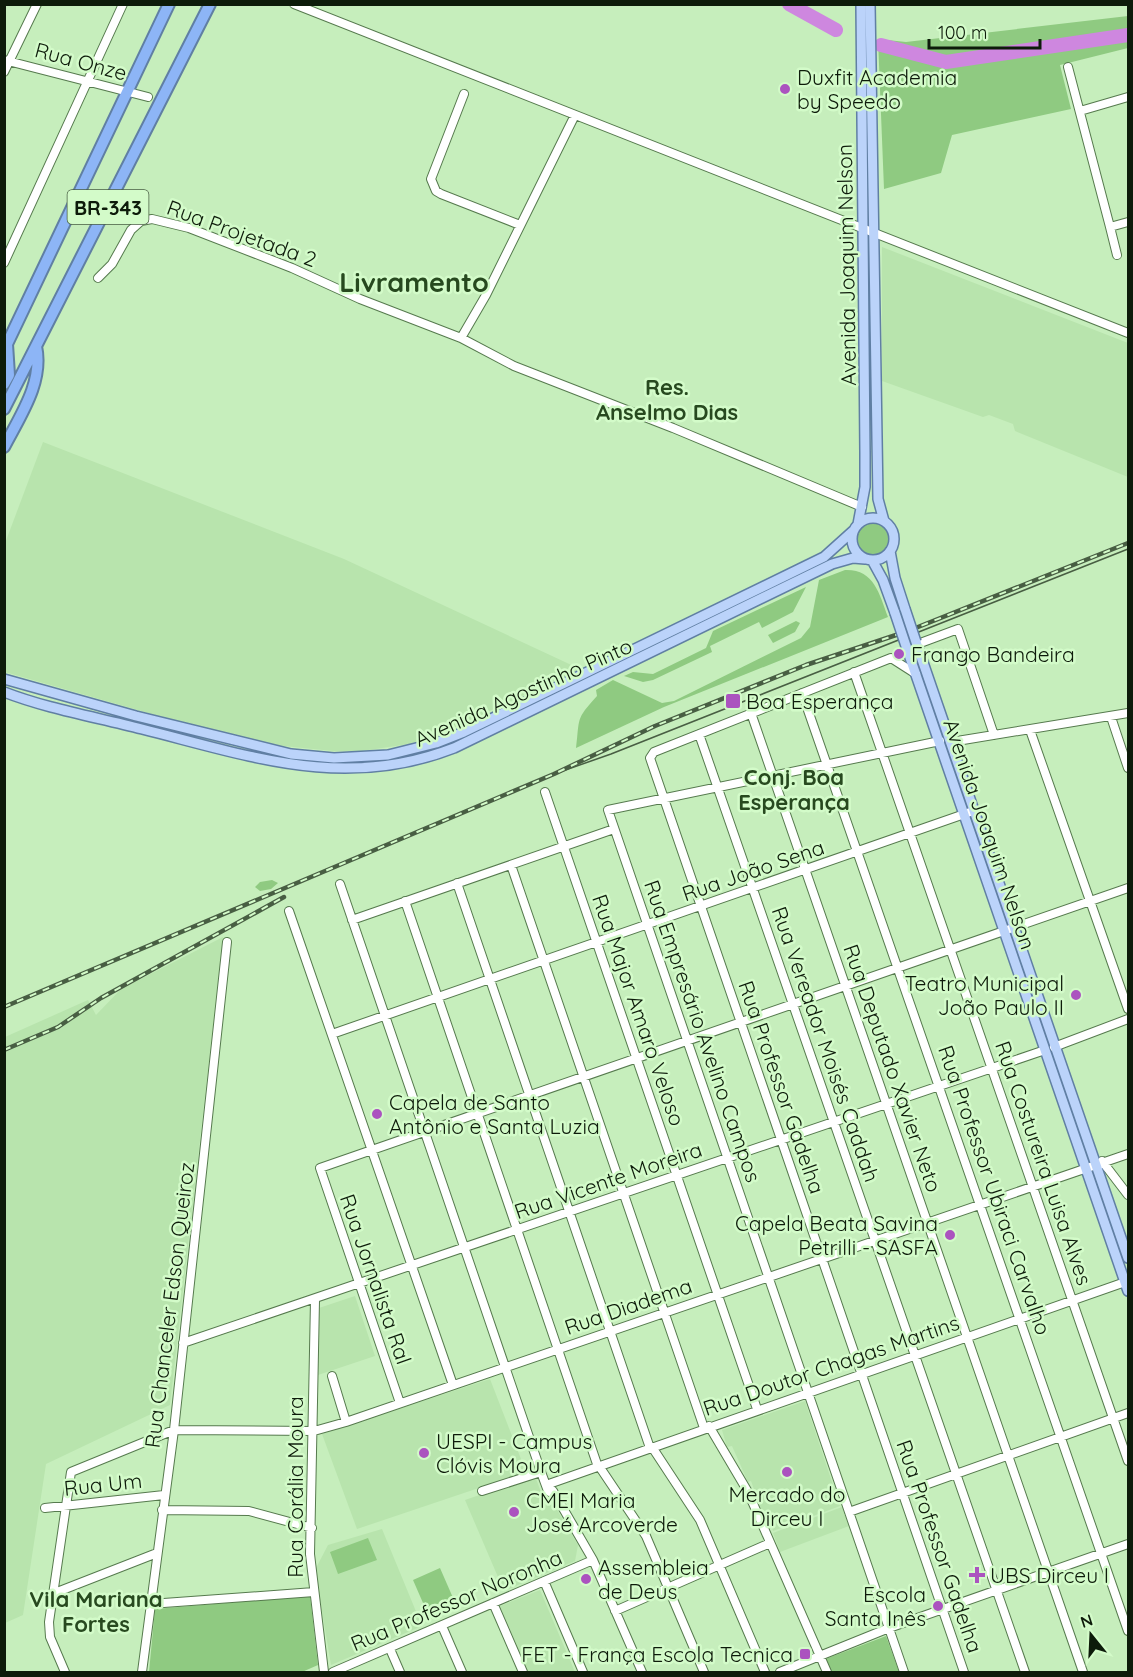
<svg xmlns="http://www.w3.org/2000/svg" width="1133" height="1677" font-family="Quicksand,sans-serif">
<style>
.built{fill:#b8e4ad}
.green{fill:#8fca81}
.lines{fill:none;stroke-linecap:round;stroke-linejoin:round}
.river{stroke:#ce87df;stroke-width:14}
.minor-casing{stroke:#567a4e;stroke-width:10}
.major-casing{stroke:#607fa3;stroke-width:12}
.highway-casing{stroke:#607fa3;stroke-width:14}
.minor{stroke:#fff;stroke-width:8}
.major{stroke:#bbd3fa;stroke-width:9}
.highway{stroke:#8db5f6;stroke-width:10}
.tram{stroke:#485e43;stroke-width:1.5}
.rail-casing{stroke:#485e43;stroke-width:4.5}
.rail{stroke:#d3fbc9;stroke-width:2;stroke-dasharray:7;stroke-linecap:butt}
.major-bridge-casing{stroke:#607fa3;stroke-width:12;stroke-linecap:butt}
.major-bridge{stroke:#bbd3fa;stroke-width:9}
.poi-dot{fill:#ab53bf;stroke:#d3fbc9;stroke-width:2}
.labels{text-anchor:middle;dominant-baseline:central;stroke-width:5;stroke-linejoin:round;paint-order:stroke}
.shield{fill:#d3fbc9;stroke:#485e43;stroke-width:1.5}
.shield-label{font-size:20px;font-weight:bold;fill:#0d1b0a}
.street-label{font-size:21px;fill:#0d1b0a;stroke:#d3fbc9}
.poi-label{font-size:21px;fill:#0d1b0a;stroke:#d3fbc9;text-anchor:start}
.neighbourhood-label{font-size:22px;font-weight:bold;fill:#27491f;stroke:#d3fbc9}
.district-label{font-size:27px;font-weight:bold;fill:#27491f;stroke:#d3fbc9}
</style>
<rect width="100%" height="100%" fill="#c6eebc"/>
<!-- built -->
<path class="built" d="M882,247L1128,343V477L1015,431L1013,424L989,415L983,417L882,381Z
M43,442L344,559L580,669L451,729L409,744L362,751H333L253,743L5,672L4,546Z
M223,937L170,1405L46,1464L23,1615L5,1623V1037L88,1000L96,1015L121,989Z
M355,1296L375,1356L318,1375L319,1308Z
M490,1379L526,1472L357,1529L322,1434Z
M805,1401L840,1506L773,1531L768,1516L764,1517L751,1481L748,1482L732,1446L727,1447L722,1430Z
M535,1476L542,1495L550,1498L578,1545L575,1561L504,1591L465,1500Z
M842,1507L849,1526L780,1552L773,1533Z
M382,1529L422,1626L331,1665L315,1570L328,1545Z
M540,1590L575,1672H528L500,1606Z"/>
<!-- green -->
<path class="green" d="M1128,16V48L1060,65L1071,109L952,135L941,173L884,189L878,39L906,42Z
M855 540a18 18 0 1 1 36 0a18 18 0 1 1-36 0Z
M845,570C874,569 879,593 888,617L664,707L576,748C580,718 575,720 597,696L596,690L613,680L662,703L674,701L801,638L810,627L819,580Z
M806,587L793,612L762,628L759,622L710,646L712,652L653,680L643,682L624,676L633,672L653,674L706,648L713,631Z
M796,621L800,623L795,632L773,643L768,635Z
M272,880L278,883L271,889L260,891L255,887L260,882Z
M368,1538L377,1560L338,1574L330,1552Z
M440,1568L457,1607L430,1619L413,1580Z
M310,1596L318,1665L302,1672H149L155,1609Z
M886,1636L899,1672H829L823,1660Z"/>
<g class="lines">
<!-- river -->
<path class="river" d="M789,4L836,30
M881,45L946,62L1128,35"/>
<defs>
<path id="minor" d="M294,4L1128,333
M4,60L148,97
M1068,67L1110,227L1128,222
M4,72L37,4
M464,94L431,179L436,191L441,194L520,225
M1080,111L1128,97
M109,206L141,221
M1110,227L1117,255
M4,263L123,4
M98,278L112,264L131,230L141,221L152,219L189,228L292,268L360,299L461,338L514,366L673,428L862,507
M461,338L486,295L575,115
M923,642L958,629L994,735
M854,672L1128,1461
M916,674L891,658L654,752L650,758L964,1672
M802,693L1128,1631
M751,713L1083,1672
M1111,717L1128,768
M1030,730L1128,1009
M699,734L1025,1672
M951,742L1128,713
M545,792L757,1409
M511,865L704,1428
M457,883L650,1448
M340,884L541,1472L548,1491L555,1495
M405,901L598,1467
M289,911L453,1385
M352,920L614,829
M332,1034L973,811
M1054,1047L1128,1019
M1102,1161L1128,1195
M315,1300L310,1554L324,1672
M183,1343L1045,1050
M332,1376L346,1422
M400,1403L320,1168L1128,888
M709,1426L748,1492L827,1672
M652,1447L700,1520L765,1672
M599,1466L646,1536L704,1672
M546,1485L1128,1281
M482,1491L541,1472
M553,1491L593,1560L642,1672
M45,1508L164,1495
M162,1510L249,1511L312,1528
M849,1512L1128,1413
M544,1581L583,1672
M52,1594L157,1553
M493,1603L523,1672
M150,1604L314,1592
M615,1611L770,1543
M442,1626L462,1672
M390,1649L400,1672
M65,1672L50,1637L49,1622L71,1472L174,1430L314,1431L346,1422L1128,1154
M142,1672L174,1430L227,942
M333,1672L593,1560
M780,1672L889,1628L1128,1544
M904,1672L608,810L940,741"/>
<path id="major" d="M870,4L878,499L884,521
M852 539a21 21 0 1 1 42 0a21 21 0 1 1-42 0Z
M858,524L865,487V454L861,4
M890,551L895,578L905,609
M872,560L883,580L895,613
M916,642L1128,1258
M906,646L1128,1291
M4,679L136,716L291,754L334,758L388,755L436,743L464,732L824,557L854,530
M4,692C48,709 96,717 142,729C250,756 344,791 454,748L832,564L853,558L865,559"/>
<path id="highway" d="M4,384L9,375L7,344L169,4
M4,409L210,4
M4,447C20,416 44,382 36,346"/>
</defs>
<!-- minor casing -->
<use href="#minor" class="minor-casing"/>
<!-- major casing -->
<use href="#major" class="major-casing"/>
<!-- highway casing -->
<use href="#highway" class="highway-casing"/>
<!-- minor -->
<use href="#minor" class="minor"/>
<!-- major -->
<use href="#major" class="major"/>
<!-- highway -->
<use href="#highway" class="highway"/>
<!-- tram -->
<path class="tram" d="M554,774L611,754L1128,549"/>
<defs>
<path id="rail" d="M4,1007L554,774L655,726L806,665L908,631L1128,543
M4,1050L58,1027L101,998L284,897"/>
</defs>
<!-- rail casing -->
<use href="#rail" class="rail-casing"/>
<!-- rail -->
<use href="#rail" class="rail"/>
<defs>
<path id="major-bridge" d="M905,609L916,642
M895,613L906,646"/>
</defs>
<!-- major-bridge casing -->
<use href="#major-bridge" class="major-bridge-casing"/>
<!-- major-bridge -->
<use href="#major-bridge" class="major-bridge"/>
</g>
<!-- markers -->
<g class="poi-dot">
<circle cx="785" cy="89" r="6"/>
<circle cx="899" cy="654" r="6"/>
<rect x="725" y="693" width="16" height="16" rx="3"/>
<circle cx="1076" cy="995" r="6"/>
<circle cx="377" cy="1114" r="6"/>
<circle cx="950" cy="1235" r="6"/>
<circle cx="424" cy="1453" r="6"/>
<circle cx="787" cy="1472" r="6"/>
<circle cx="514" cy="1512" r="6"/>
<path d="M974 1566h6v6h6v6h-6v6h-6v-6h-6v-6h6z"/>
<circle cx="586" cy="1579" r="6"/>
<circle cx="938" cy="1606" r="6"/>
<rect x="799" y="1648" width="12" height="12" rx="3"/>
</g>
<g class="labels">
<!-- shield labels -->
<rect class="shield" x="67.5" y="190" width="81" height="34" rx="4.5"/>
<g class="shield-label">
<text x="108" y="207">BR-343</text>
</g>
<!-- street labels -->
<g class="street-label">
<text transform="translate(81 61) rotate(15)">Rua Onze</text>
<text transform="translate(242 233) rotate(20)">Rua Projetada 2</text>
<text transform="translate(846 265) rotate(-91)">Avenida Joaquim Nelson</text>
<text transform="translate(523 692) rotate(-24)">Avenida Agostinho Pinto</text>
<text transform="translate(990 834) rotate(71)">Avenida Joaquim Nelson</text>
<text transform="translate(753 870) rotate(-19)">Rua João Sena</text>
<text transform="translate(639 1010) rotate(71)">Rua Major Amaro Veloso</text>
<text transform="translate(703 1031) rotate(71)">Rua Empresário Avelino Campos</text>
<text transform="translate(826 1044) rotate(71)">Rua Vereador Moisés Caddah</text>
<text transform="translate(893 1068) rotate(71)">Rua Deputado Xavier Neto</text>
<text transform="translate(782 1087) rotate(71)">Rua Professor Gadelha</text>
<text transform="translate(1044 1163) rotate(71)">Rua Costureira Luisa Alves</text>
<text transform="translate(608 1180) rotate(-19)">Rua Vicente Moreira</text>
<text transform="translate(995 1190) rotate(71)">Rua Professor Ubiraci Carvalho</text>
<text transform="translate(376 1279) rotate(71)">Rua Jornalista Ral</text>
<text transform="translate(169 1305) rotate(-83)">Rua Chanceler Edson Queiroz</text>
<text transform="translate(628 1306) rotate(-19)">Rua Diadema</text>
<text transform="translate(831 1365) rotate(-19)">Rua Doutor Chagas Martins</text>
<text transform="translate(103 1484) rotate(-6)">Rua Um</text>
<text transform="translate(295 1487) rotate(-90)">Rua Corália Moura</text>
<text transform="translate(940 1546) rotate(71)">Rua Professor Gadelha</text>
<text transform="translate(456 1600) rotate(-23)">Rua Professor Noronha</text>
</g>
<!-- poi labels -->
<g class="poi-label">
<text x="797" y="77">Duxfit Academia<tspan x="797" dy="24">by Speedo</tspan></text>
<text x="911" y="654">Frango Bandeira</text>
<text x="746" y="701">Boa Esperança</text>
<text x="1064" y="983" text-anchor="end">Teatro Municipal<tspan x="1064" dy="24">João Paulo II</tspan></text>
<text x="389" y="1102">Capela de Santo<tspan x="389" dy="24">Antônio e Santa Luzia</tspan></text>
<text x="938" y="1223" text-anchor="end">Capela Beata Savina<tspan x="938" dy="24">Petrilli - SASFA</tspan></text>
<text x="436" y="1441">UESPI - Campus<tspan x="436" dy="24">Clóvis Moura</tspan></text>
<text x="787" y="1494" text-anchor="middle">Mercado do<tspan x="787" dy="24">Dirceu I</tspan></text>
<text x="526" y="1500">CMEI Maria<tspan x="526" dy="24">José Arcoverde</tspan></text>
<text x="598" y="1567">Assembleia<tspan x="598" dy="24">de Deus</tspan></text>
<text x="990" y="1575">UBS Dirceu I</text>
<text x="926" y="1594" text-anchor="end">Escola<tspan x="926" dy="24">Santa Inês</tspan></text>
<text x="793" y="1654" text-anchor="end">FET - França Escola Tecnica</text>
</g>
<!-- neighbourhood labels -->
<g class="neighbourhood-label">
<text x="667" y="387">Res.<tspan x="667" dy="25">Anselmo Dias</tspan></text>
<text x="794" y="777">Conj. Boa<tspan x="794" dy="25">Esperança</tspan></text>
<text x="96" y="1599">Vila Mariana<tspan x="96" dy="25">Fortes</tspan></text>
</g>
<!-- district labels -->
<g class="district-label">
<text x="414" y="282">Livramento</text>
</g>
</g>
<!-- border -->
<rect width="1133" height="1677" fill="none" stroke="#0d1b0a" stroke-width="12"/>
<!-- north arrow -->
<g transform="translate(1091 1635) rotate(342)" stroke="#d3fbc9" stroke-width="4.5" paint-order="stroke">
<path d="M0-4.5L10 22L0 15L-10 22Z" fill="#0d1b0a"/>
<text y="-9" font-size="16" font-weight="bold" text-anchor="middle" fill="#0d1b0a">N</text>
</g>
<!-- scale -->
<path d="M929 39v9h111v-9" fill="none" stroke="#0d1b0a" stroke-width="3"/>
<text x="938" y="39" font-size="18" fill="#0d1b0a" stroke="#d3fbc9" stroke-width="4.5" paint-order="stroke">100 m</text>
</svg>
